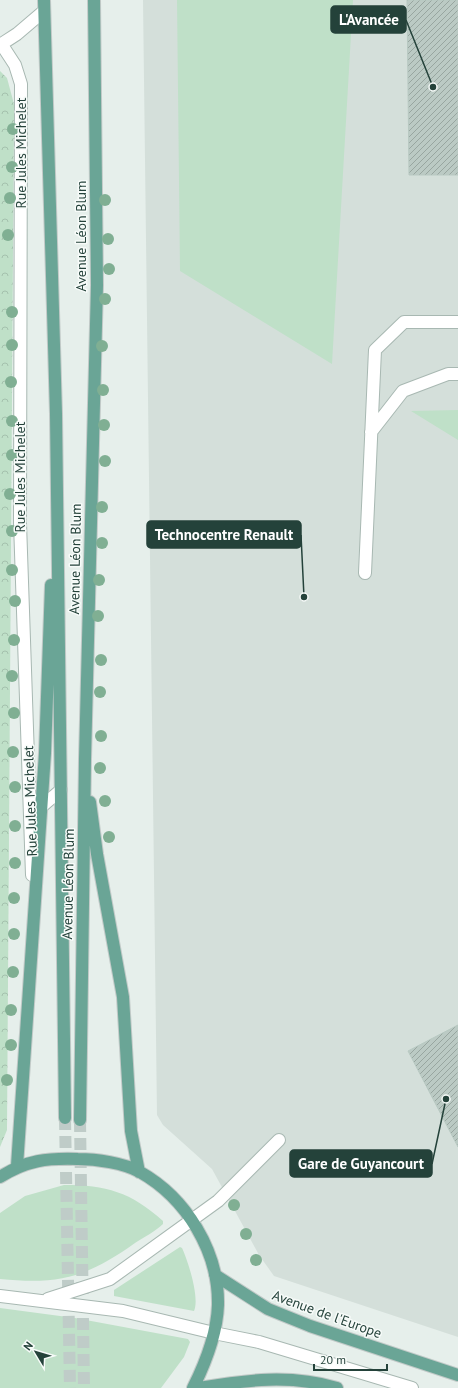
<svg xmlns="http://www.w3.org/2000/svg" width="458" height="1388" font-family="'PT Sans',sans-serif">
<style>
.built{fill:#d4dfda}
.grass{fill:#bfe0c8}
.forest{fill:url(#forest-crowns)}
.building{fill:url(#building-hatch);stroke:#b8c9c2}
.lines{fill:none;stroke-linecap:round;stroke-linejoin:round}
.major-tunnel{stroke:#bfccc8;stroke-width:12;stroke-dasharray:12 6;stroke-linecap:butt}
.minor-casing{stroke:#a8b8b2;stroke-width:14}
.major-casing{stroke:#c2cac8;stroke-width:14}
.minor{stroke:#fff;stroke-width:12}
.major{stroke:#6aa596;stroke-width:12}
.tree{fill:#80af93}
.labels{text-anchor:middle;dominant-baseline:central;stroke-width:3;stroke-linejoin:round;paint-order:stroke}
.street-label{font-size:14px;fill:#24423a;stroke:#f7fbf9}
.leader{fill:none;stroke:#24423a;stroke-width:1.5}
.callout-dot{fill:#24423a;stroke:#f7fbf9;stroke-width:1.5}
.callout{fill:#24423a;stroke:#24423a;stroke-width:1.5}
.callout-label{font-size:15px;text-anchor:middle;font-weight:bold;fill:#fff}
</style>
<defs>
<pattern id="forest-crowns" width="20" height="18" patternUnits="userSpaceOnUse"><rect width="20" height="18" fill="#bfe0c8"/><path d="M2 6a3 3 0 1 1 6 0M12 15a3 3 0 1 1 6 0" fill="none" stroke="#a4c1ad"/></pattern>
<pattern id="building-hatch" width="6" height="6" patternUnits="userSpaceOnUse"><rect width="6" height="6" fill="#bbcac4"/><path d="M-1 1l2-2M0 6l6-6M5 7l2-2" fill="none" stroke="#98a6a0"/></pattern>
</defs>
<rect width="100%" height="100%" fill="#e6efeb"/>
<!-- built -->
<path class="built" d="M143,0H458V1337L274,1276L259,1255L212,1169L163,1125L157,1115Z"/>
<!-- grass -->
<path class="grass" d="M177,0H353L332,364L180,271Z
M458,410V440L411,411Z
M64,1185C106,1185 131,1192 163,1221V1224C156,1231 144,1237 135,1243C87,1277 60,1285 0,1279V1213L25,1196Z
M180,1247L182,1248C188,1261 200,1298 194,1311L114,1296V1290Z
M0,1308L75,1318L188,1339L190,1342L184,1357L161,1388H0Z"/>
<!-- forest -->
<path class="forest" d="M0,71L7,78L14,104L7,1130L0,1147Z"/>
<!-- building -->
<path class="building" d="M407,0H458V175H409Z
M458,1025V1147L408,1051Z"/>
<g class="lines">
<!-- major-tunnel -->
<path class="major-tunnel" d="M65,1118L70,1388
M80,1120L84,1388"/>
<defs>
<path id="minor" d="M0,45L17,34L44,11
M2,45L15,65L21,84L20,523L32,875
M371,432L403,391L448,374H458
M365,573L375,350L404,322H458
M41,807L61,790
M0,1296L123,1311L214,1333L259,1342L412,1388
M48,1299L110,1279L218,1201L279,1140"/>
<path id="major" d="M44,0L56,414L65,1118
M90,802L97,854L123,997L131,1131L139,1172
M80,1120L85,759L97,285L94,0
M17,1166L45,753L51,585
M0,1177C27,1160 47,1158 78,1159C96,1159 124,1163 140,1172C186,1198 219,1251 218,1305C217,1334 206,1362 193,1388
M215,1275L268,1309L310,1326L458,1375
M199,1388C246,1380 290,1374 337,1388"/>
</defs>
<!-- minor casing -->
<use href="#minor" class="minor-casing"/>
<!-- major casing -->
<use href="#major" class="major-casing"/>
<!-- minor -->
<use href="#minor" class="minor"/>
<!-- major -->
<use href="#major" class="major"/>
</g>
<!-- trees -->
<g class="tree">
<circle cx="13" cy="129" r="6"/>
<circle cx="12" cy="167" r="6"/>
<circle cx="10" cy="198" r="6"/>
<circle cx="105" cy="200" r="6"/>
<circle cx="8" cy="235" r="6"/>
<circle cx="108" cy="239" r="6"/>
<circle cx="109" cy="269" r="6"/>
<circle cx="105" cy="299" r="6"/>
<circle cx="12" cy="312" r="6"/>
<circle cx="12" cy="345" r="6"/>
<circle cx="102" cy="346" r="6"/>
<circle cx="11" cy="382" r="6"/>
<circle cx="103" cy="390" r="6"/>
<circle cx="12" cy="421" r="6"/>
<circle cx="104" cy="425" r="6"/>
<circle cx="12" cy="455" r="6"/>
<circle cx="105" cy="461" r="6"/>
<circle cx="10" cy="494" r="6"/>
<circle cx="102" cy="507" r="6"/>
<circle cx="12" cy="531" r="6"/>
<circle cx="102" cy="543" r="6"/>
<circle cx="12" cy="570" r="6"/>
<circle cx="99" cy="580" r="6"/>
<circle cx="15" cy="601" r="6"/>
<circle cx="98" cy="616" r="6"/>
<circle cx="14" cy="640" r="6"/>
<circle cx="101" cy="660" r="6"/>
<circle cx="12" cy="676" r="6"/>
<circle cx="100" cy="692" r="6"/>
<circle cx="14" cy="713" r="6"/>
<circle cx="101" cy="736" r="6"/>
<circle cx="13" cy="752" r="6"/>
<circle cx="100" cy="768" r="6"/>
<circle cx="15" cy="787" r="6"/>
<circle cx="105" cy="801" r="6"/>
<circle cx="15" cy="826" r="6"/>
<circle cx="109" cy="837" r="6"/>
<circle cx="15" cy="863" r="6"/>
<circle cx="14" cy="898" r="6"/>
<circle cx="14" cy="934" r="6"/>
<circle cx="13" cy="972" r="6"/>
<circle cx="11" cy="1010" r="6"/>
<circle cx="11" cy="1045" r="6"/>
<circle cx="7" cy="1080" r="6"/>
<circle cx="234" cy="1205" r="6"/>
<circle cx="246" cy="1234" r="6"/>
<circle cx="256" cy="1260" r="6"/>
</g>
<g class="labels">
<!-- street labels -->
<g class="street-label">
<text transform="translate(21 153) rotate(-90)">Rue Jules Michelet</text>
<text transform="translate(81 236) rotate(-90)">Avenue Léon Blum</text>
<text transform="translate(20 477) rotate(-90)">Rue Jules Michelet</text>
<text transform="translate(75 559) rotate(-89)">Avenue Léon Blum</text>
<text transform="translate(30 801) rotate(-92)">Rue Jules Michelet</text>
<text transform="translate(68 884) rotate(-89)">Avenue Léon Blum</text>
<text transform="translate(327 1314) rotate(20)">Avenue de l'Europe</text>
</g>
</g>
<!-- callouts -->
<path class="leader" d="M433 87L406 20M304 597L301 535M446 1099L432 1164"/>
<g class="callout-dot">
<circle cx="433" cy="87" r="4"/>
<circle cx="304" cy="597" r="4"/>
<circle cx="446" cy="1099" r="4"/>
</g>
<g class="callout">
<rect x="331" y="6" width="75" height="27" rx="4"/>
<rect x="147" y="521" width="154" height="27" rx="4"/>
<rect x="290" y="1150" width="142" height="27" rx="4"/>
</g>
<g class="callout-label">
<text x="369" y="25">L'Avancée</text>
<text x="224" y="540">Technocentre Renault</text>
<text x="361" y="1169">Gare de Guyancourt</text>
</g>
<!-- north arrow -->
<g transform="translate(36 1352) rotate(308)" stroke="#f7fbf9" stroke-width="3" paint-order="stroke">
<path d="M0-3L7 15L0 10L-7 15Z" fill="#24423a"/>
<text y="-6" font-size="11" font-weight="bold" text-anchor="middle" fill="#24423a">N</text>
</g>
<!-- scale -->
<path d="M314 1364v6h73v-6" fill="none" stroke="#24423a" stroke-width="2"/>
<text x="320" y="1364" font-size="12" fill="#24423a" stroke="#f7fbf9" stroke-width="3" paint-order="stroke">20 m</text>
</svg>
